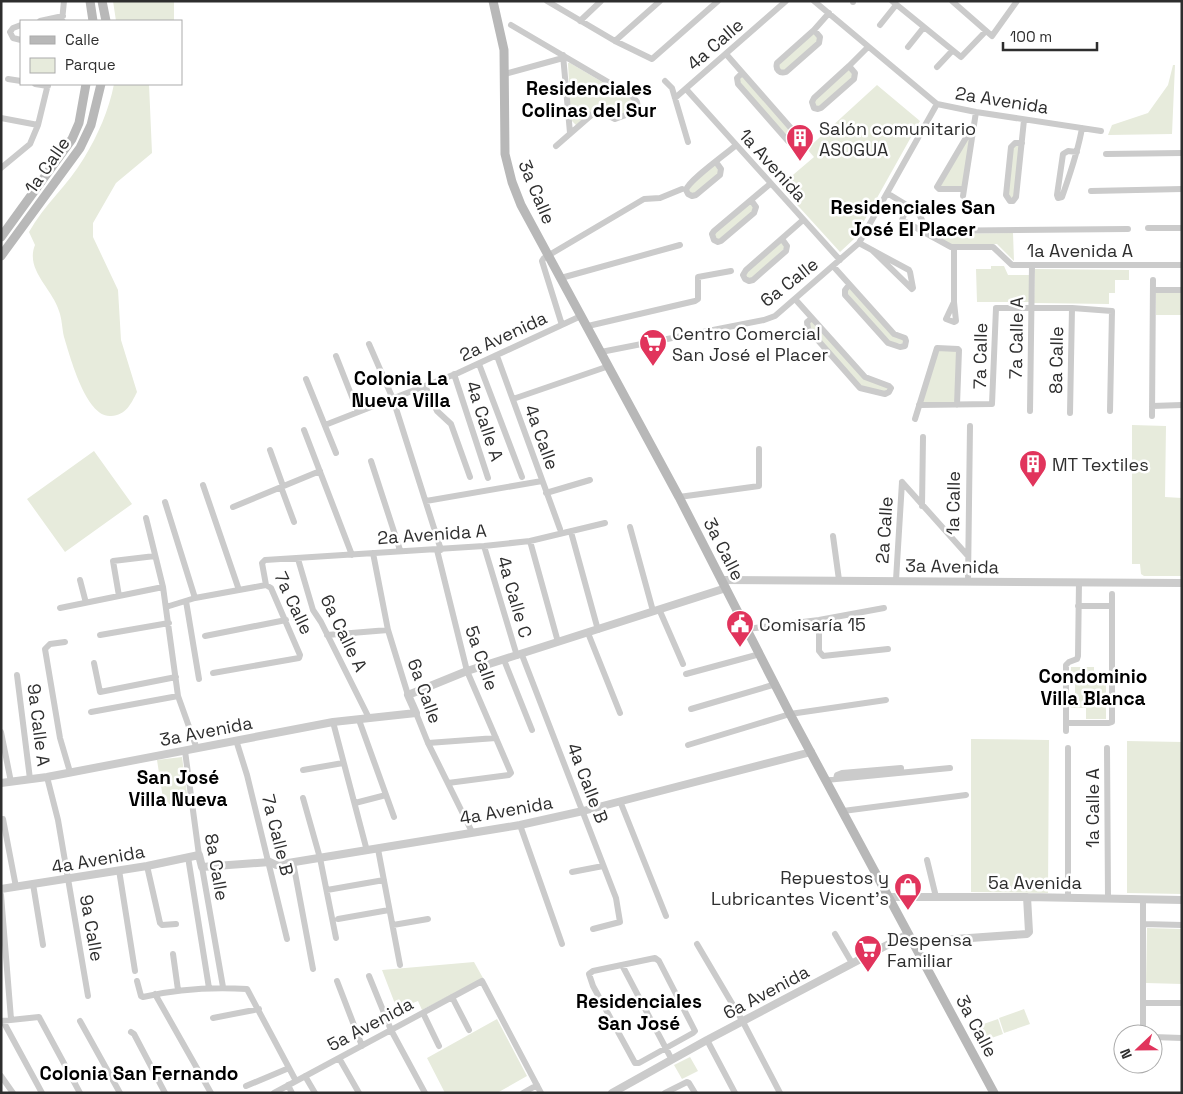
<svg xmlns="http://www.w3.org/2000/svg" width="1183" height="1094" font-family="'Space Grotesk',sans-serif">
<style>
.green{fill:#e7ebdc}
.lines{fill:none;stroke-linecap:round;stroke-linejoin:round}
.minor{stroke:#cbcbcb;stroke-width:6}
.tertiary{stroke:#cbcbcb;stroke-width:8}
.secondary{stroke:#b8b8b8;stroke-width:9}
.labels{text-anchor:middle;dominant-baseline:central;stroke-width:5;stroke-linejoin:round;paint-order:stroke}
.street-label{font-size:18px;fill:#2e2e2e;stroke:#fff}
.poi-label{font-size:18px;fill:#2e2e2e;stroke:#fff;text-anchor:start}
.neighbourhood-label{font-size:19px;font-weight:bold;fill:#000;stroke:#fff}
</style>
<rect width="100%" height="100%" fill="#fff"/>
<!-- green -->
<path class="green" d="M113,1H174V21H116Z
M814,30L820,39L785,73L777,66Z
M568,63H570L633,100L635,106L631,111L614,116L596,108L576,125L571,120Z
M1173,65H1175L1172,134L1108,135L1112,125L1148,113L1168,85Z
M849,66L855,75L820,109L812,102Z
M742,73L797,135L794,143L738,84Z
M114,84H149L152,153L116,183L93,223V237L118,290L121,340L137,392C131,404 126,415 111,416C86,418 70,356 64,337C62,328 62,319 59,311C52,288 25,270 35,245L29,232C44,205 68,185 84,158C98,135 109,110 114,84Z
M877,85L920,121L854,239L840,252L780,186L814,157L807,149Z
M967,136L972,137L964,189H939Z
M1022,143L1015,200L1006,195L1011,147Z
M716,162L721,171L694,196L686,188Z
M751,200L756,209L720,242L712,234Z
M1013,233L1014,261L997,244L951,245L933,234Z
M782,239L787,246L749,281L744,273Z
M991,266H1004L1008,275H1029V302H977L976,269H991Z
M1035,269L1129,270V280H1115V293H1109V304L1034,303Z
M849,285L893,334L903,337L906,344L888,343L845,290Z
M1156,293H1182V315H1156Z
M812,318L865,377L889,386V392L860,388L808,329Z
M958,349L957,405H919L936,350Z
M1132,425L1166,426L1165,497L1182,498V576H1144L1141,574L1140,564H1132Z
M94,451L132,504L65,552L27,499Z
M1071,667H1094V679H1106V719H1086V708H1071V705H1075V676H1071Z
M971,739L1049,740L1048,893L971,892Z
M1127,741L1182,742V894L1127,893Z
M182,757L188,801L164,805L157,760Z
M1147,928L1182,929V984L1146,983Z
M474,962L483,978L422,1010L418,1001L397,1009L382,970Z
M1024,1009L1030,1024L1004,1033L999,1018Z
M497,1019L527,1076L497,1093H445L427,1058Z
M998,1019L1003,1034L977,1043L972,1028Z
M690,1057L698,1071L682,1079L674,1065Z"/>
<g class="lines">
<!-- minor -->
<path class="minor" d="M547,1L615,41L652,59L718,1
M814,1L937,104L976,112L1101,131
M892,1L961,57L986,31
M952,1L992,36L1017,1
M853,2V1
M40,21L63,16
M62,21L64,1
M580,21L601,1
M21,25L13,28L10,32L13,38L21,40
M511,25L632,96L637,102L638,107L634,112L615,119L601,112H595L556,146
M880,25L896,5
M814,30L820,37L819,43L786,72C780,74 775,70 777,63L814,30L829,13
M615,41L660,1
M908,47L924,27
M726,54L797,135L798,139L796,142L791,143L788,141L738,84L737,78L742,73
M563,55L570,133
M849,66L855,73L854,79L821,108L818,109L814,108L812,102L814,98L849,66L868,47
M937,67L952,51
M505,74L563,58
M8,79L21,81
M665,81L672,88L688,142
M35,84L48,86
M686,89L840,260
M675,98L786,1
M1,118L38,125
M1022,143H1015L1011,147L1006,195L1010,201H1013L1016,197L1024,120
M1077,152L1068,151L1063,154L1057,195L1058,198L1062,197C1070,174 1078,152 1082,128
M1106,154L1182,153
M716,162L721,169L720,175L696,195L692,196L688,194L686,190C688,181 726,154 735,146
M1,168L30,144L38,125L48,84
M964,189H939L937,187L967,136L972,137
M1091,191L1182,189
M887,193L918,212L929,234
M963,196L976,112
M751,200L756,207L754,213L721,241L718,242L714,240L712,234L714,231L770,184
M908,205L902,220L951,247H993L1012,265H1182
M1148,228H1182
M927,231L1128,229
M782,239L787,246L786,251L753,280L749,281L745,279L743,275L746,270L803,220
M859,243L909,270L910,272L913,288L912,289L872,250
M954,247V302L946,319L954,322L956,321L954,302
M833,266L894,334L905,338L906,341L905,346L900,347L888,343L845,295V290L849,285
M561,278L680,245
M1153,290H1182
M795,299L865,377L889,386L891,388L889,392L885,394L860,388L808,329L807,322L812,318
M562,325L542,261L544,258L644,199L660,198L682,189
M588,326L695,301L698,299V277L731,271
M369,344L393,399L441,550
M601,352L764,320L775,316L859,243L937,104
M336,356L358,412
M497,356L560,529
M479,364L522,477
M454,374L488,478
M306,379L336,453
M425,386L437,411L451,424L470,477
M513,399L609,366
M919,405L992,404L996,308H1072L1112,311L1110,411
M1152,406L1182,405
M1030,411L1032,265
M1070,413L1072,308
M1152,416L1153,280
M915,419L937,348L958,349L959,350L957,405
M325,425L458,373L581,316
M304,430L352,555
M270,450L283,486
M371,461L400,550
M902,482L968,556
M203,485L239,590
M281,487L294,522
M546,493L590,480
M679,497L759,486V449
M426,501L542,481
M165,502L195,598
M922,506L923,437
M233,507L320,471
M146,518L163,587L178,696L197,749
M630,527L653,611
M571,532L598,630
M833,536L839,580
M530,541L558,642
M484,546L517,656
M437,550L467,671L511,773L509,775L448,783
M373,553L388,630L408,695
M298,559L313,610L321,622L369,718
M80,580L86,603
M896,580L902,482
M968,581L970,426
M119,596L113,561L155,556
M186,601L199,679
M1078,606H1112
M166,607L195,598L266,585
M60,608L163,587
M659,609L683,664
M819,620V651L823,656L888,649
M747,629L819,620L884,608
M588,633L620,713
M100,635L169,623
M327,635L388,630
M205,636L286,620
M65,642L50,644L45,649L60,738L70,772
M522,655L616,898L620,922L593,929
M504,660L532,730
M94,663L100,692L176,677
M213,673L299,658L300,655L271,588L266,585L262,563L265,560L484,546L530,541L605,523
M686,674L760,654
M17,675L30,779
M691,709L776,684
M91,712L178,696
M416,713L428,743L472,832
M359,720L394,817
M333,722L367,851
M1066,723H1109L1112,722V594
M1066,731V665L1069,662L1077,659L1078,656L1079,582
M1,732L11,782
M236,740L247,775L287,939
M428,743L496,738
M688,745L790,714L886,700
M1068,748V897
M1107,748L1108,898
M185,751L199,855
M303,770L343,763
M47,777L58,820L88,996
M836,779L837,775L842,773L901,768
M826,780L950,768
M303,798L320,858L336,938
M620,801L666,916
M355,803L386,795
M843,811L966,795
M3,819L16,887
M520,825L562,944
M378,849L400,965
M188,857L209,988
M927,860L936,897
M293,862L313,969
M147,866L160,923L162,925L176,924
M202,867L223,987
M119,870L135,971
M572,872L603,866
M33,884L43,945
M327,890L384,880
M1,895L11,1019
M338,919L389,910
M1143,924L1182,925
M393,925L428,919
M835,934L852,963
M697,944L743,1022L780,1093
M173,954L178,990
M655,958L659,961L695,1031L693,1033L639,1063H635L593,986L589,974L593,971Z
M622,965L672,1060
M369,976L391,1030L425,1093
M137,981L141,996L143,997C177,989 212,987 247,989L296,1081
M337,981L362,1046
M155,994L211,1093
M452,997L469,1030
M1143,1003H1182
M423,1013L439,1046
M213,1018L259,1009
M1,1021L39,1017L80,1093
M3,1021L42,1093
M80,1021L120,1093
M131,1032L134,1034L165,1093
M1143,1034V899
M1153,1037L1182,1038
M707,1040L735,1093
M339,1058L359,1093
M1,1076L13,1093
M305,1076L315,1093
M288,1085L292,1093
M246,1086L289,1068
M274,1093L482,981L541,1093
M523,1093L537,1085
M665,1093L687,1082L689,1083L695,1093"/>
<!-- tertiary -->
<path class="tertiary" d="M722,580L1182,583
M1,783L47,777L333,722L416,713L408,695L467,671L726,588
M1,889L147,866L199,855L202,867L270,862L276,865L520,825L583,811L811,752
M889,897H1027L1182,900
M913,942L1027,934L1029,932L1027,897
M612,1093L707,1040L908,934"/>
<!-- secondary -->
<path class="secondary" d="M90,1L93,21
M102,1L106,21
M493,1L504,50L505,154L512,182L521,205L679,497L790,714L994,1093
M1,237L72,139L79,123L86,84
M1,256L80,148L91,125L101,84"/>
</g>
<!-- icons -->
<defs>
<symbol id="building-pin" viewBox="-11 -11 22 30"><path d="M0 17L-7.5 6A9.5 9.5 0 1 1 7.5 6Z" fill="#e1345c" stroke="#fff"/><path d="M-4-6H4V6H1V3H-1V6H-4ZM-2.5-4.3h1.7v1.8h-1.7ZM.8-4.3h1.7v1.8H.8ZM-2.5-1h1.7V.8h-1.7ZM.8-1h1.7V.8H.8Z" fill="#fff"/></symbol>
<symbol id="supermarket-pin" viewBox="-11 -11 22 30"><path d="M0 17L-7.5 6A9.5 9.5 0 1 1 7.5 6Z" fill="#e1345c" stroke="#fff"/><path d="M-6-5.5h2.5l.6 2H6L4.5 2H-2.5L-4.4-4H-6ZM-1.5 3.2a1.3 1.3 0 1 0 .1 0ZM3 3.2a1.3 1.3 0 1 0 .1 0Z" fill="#fff"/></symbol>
<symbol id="civic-pin" viewBox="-11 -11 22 30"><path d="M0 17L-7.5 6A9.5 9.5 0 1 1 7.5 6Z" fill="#e1345c" stroke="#fff"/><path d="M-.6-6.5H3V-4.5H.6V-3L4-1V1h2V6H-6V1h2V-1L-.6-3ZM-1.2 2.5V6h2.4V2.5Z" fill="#fff"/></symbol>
<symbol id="shop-pin" viewBox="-11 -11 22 30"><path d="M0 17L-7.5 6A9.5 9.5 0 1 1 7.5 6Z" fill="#e1345c" stroke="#fff"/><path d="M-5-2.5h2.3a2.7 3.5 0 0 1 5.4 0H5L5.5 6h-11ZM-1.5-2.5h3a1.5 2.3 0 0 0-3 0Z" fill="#fff"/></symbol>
</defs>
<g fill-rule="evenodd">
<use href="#building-pin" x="784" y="122" width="32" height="43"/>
<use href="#supermarket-pin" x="637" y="327" width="32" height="43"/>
<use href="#building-pin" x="1017" y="448" width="32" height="43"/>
<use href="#civic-pin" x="724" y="608" width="32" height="43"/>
<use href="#shop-pin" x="892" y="871" width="32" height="43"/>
<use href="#supermarket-pin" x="852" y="933" width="32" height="43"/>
</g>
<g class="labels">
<!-- street labels -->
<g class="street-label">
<text transform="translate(715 44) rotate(-41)">4a Calle</text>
<text transform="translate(1002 100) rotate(9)">2a Avenida</text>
<text transform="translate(47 165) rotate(-55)">1a Calle</text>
<text transform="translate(773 165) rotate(48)">1a Avenida</text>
<text transform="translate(537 192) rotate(67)">3a Calle</text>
<text x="1080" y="250">1a Avenida A</text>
<text transform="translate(789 282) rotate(-38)">6a Calle</text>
<text transform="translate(503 336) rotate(-25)">2a Avenida</text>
<text transform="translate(1016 338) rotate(-89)">7a Calle A</text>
<text transform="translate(980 356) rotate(-89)">7a Calle</text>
<text transform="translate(1056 360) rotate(-89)">8a Calle</text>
<text transform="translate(485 421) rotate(72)">4a Calle A</text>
<text transform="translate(542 437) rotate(70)">4a Calle</text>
<text transform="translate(953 503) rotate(-89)">1a Calle</text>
<text transform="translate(884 530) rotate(-86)">2a Calle</text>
<text transform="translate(432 534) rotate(-4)">2a Avenida A</text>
<text transform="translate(724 549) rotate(63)">3a Calle</text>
<text transform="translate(952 566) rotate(1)">3a Avenida</text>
<text transform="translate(515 597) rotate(74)">4a Calle C</text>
<text transform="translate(294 603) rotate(65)">7a Calle</text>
<text transform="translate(344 633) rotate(64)">6a Calle A</text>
<text transform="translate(482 658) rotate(71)">5a Calle</text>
<text transform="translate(425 691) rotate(70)">6a Calle</text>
<text transform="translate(39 725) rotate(83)">9a Calle A</text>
<text transform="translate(206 731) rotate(-11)">3a Avenida</text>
<text transform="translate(588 783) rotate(69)">4a Calle B</text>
<text transform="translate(1092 808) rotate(-90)">1a Calle A</text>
<text transform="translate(506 810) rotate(-10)">4a Avenida</text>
<text transform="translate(278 835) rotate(76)">7a Calle B</text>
<text transform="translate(98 859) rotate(-10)">4a Avenida</text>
<text transform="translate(217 867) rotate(80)">8a Calle</text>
<text x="1035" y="882">5a Avenida</text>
<text transform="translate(92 928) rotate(80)">9a Calle</text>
<text transform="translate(766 992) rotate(-28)">6a Avenida</text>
<text transform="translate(370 1024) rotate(-28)">5a Avenida</text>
<text transform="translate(977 1026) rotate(62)">3a Calle</text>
</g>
<!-- poi labels -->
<g class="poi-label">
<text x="819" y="128">Salón comunitario<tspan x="819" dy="21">ASOGUA</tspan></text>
<text x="672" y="333">Centro Comercial<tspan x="672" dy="21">San José el Placer</tspan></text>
<text x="1052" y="464">MT Textiles</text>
<text x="759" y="624">Comisaría 15</text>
<text x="889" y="877" text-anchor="end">Repuestos y<tspan x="889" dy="21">Lubricantes Vicent's</tspan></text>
<text x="887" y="939">Despensa<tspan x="887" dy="21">Familiar</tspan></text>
</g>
<!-- neighbourhood labels -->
<g class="neighbourhood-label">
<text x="589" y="88">Residenciales<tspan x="589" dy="22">Colinas del Sur</tspan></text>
<text x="913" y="207">Residenciales San<tspan x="913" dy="22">José El Placer</tspan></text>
<text x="401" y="378">Colonia La<tspan x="401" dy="22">Nueva Villa</tspan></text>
<text x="1093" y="676">Condominio<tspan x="1093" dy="22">Villa Blanca</tspan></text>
<text x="178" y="777">San José<tspan x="178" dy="22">Villa Nueva</tspan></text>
<text x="639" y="1001">Residenciales<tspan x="639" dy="22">San José</tspan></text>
<text x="139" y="1073">Colonia San Fernando</text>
</g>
</g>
<!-- border -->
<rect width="1183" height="1094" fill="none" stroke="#2e2e2e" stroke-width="5"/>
<!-- legend -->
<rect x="20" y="20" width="162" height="65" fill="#ffffff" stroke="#ababab"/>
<rect x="30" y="36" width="25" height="8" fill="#b8b8b8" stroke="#ababab"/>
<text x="65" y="45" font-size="15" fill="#2e2e2e">Calle</text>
<rect x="30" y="58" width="25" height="15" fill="#e7ebdc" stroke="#ababab"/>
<text x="65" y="70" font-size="15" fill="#2e2e2e">Parque</text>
<!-- north arrow -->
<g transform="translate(1138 1049) rotate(248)"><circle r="24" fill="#ffffff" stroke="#ababab"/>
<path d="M0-4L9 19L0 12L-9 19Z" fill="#e1345c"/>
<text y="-8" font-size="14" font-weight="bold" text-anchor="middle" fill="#2e2e2e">N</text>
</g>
<!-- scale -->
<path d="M1003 42v8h94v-8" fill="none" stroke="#2e2e2e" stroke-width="2.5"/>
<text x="1010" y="42" font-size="15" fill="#2e2e2e" stroke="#ffffff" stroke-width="4" paint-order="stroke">100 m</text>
</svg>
